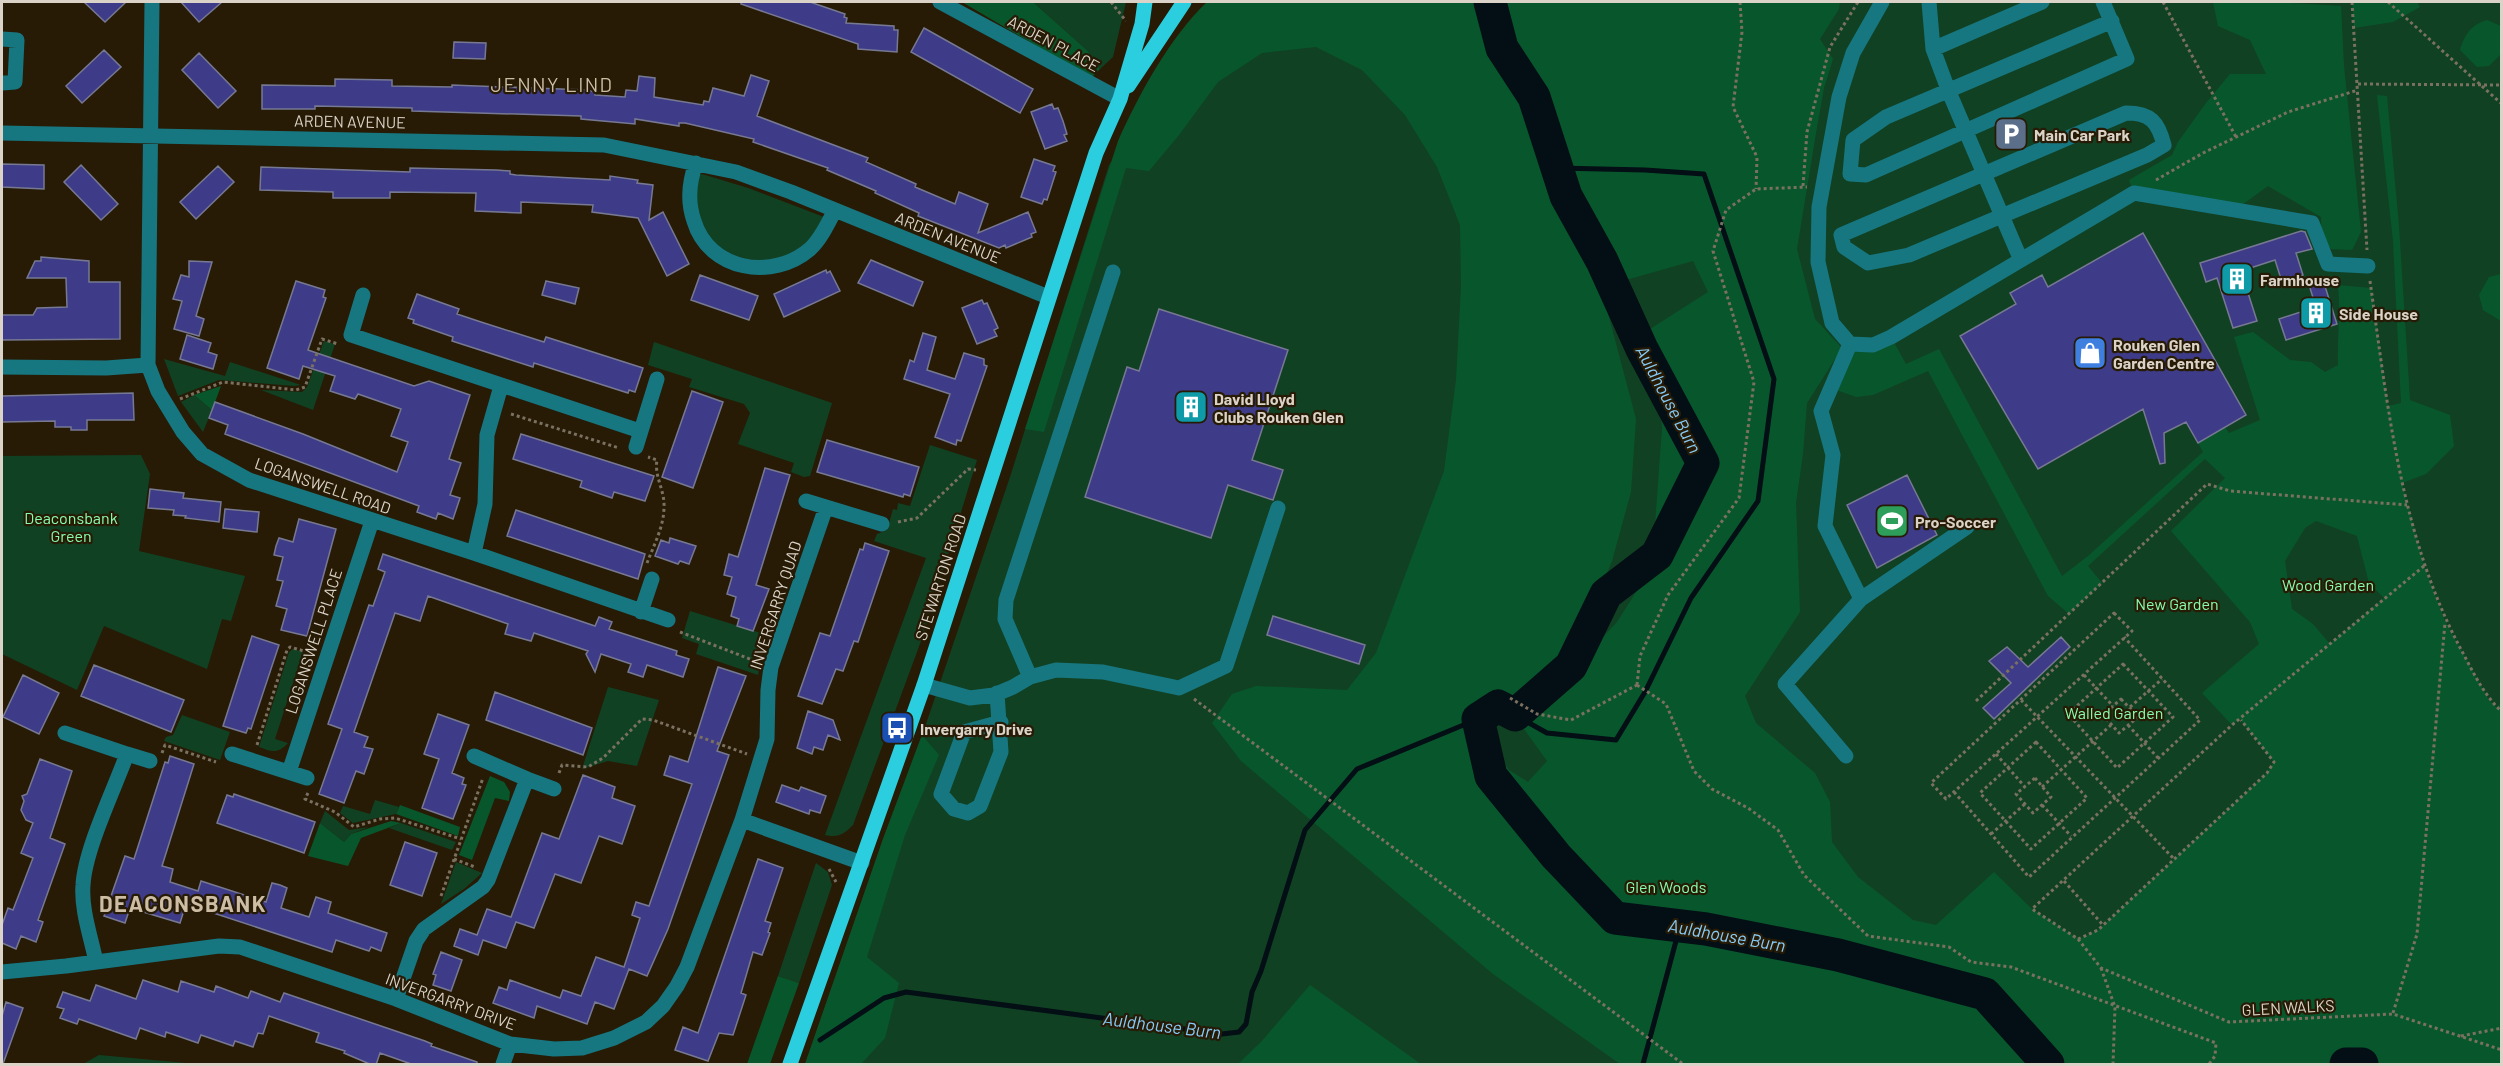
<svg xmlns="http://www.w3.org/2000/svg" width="2503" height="1066" font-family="Barlow,sans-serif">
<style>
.green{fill:#114123}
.forest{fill:#08572c;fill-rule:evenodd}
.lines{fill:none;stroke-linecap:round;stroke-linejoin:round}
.stream{stroke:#030e15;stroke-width:5}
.river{stroke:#030e15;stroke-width:33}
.building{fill:#3e3b88;stroke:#777992;stroke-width:1.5}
.path{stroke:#7b7160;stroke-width:3;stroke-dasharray:3 3;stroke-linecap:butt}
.minor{stroke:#177781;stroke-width:15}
.major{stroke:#2bcedf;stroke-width:15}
.labels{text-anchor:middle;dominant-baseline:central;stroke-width:4.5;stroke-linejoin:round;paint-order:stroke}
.street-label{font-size:16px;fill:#dbd3c7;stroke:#271b06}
.poi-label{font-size:16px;font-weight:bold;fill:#dbd3c7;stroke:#271b06;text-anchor:start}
.park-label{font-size:16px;fill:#87fdac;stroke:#271b06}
.water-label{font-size:18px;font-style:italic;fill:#87ccf8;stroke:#271b06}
.quarter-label{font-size:20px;letter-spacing:1.5px;fill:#ccbda4;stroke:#271b06}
.district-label{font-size:22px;font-weight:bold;letter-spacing:1.5px;fill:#ccbda4;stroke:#271b06}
</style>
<rect width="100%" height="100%" fill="#271b06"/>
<!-- green -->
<path class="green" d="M1033,2H1126L1113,57L1100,69L1088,51Z
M1223,2H2501V1064H805L883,839L926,724L1010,477L1109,165Z
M702,174L748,188L824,217C818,228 812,239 802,247C768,274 707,259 697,213C694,202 697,187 697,176Z
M324,341L335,344L313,410L261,390L302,392L307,387Z
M654,342L832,403L810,476L804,477L791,472L794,463L738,444L750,413L744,404L689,387L692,379L648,365Z
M164,359L225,376L230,362L301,385L294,386L219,380L178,396Z
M194,395L212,410L203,432L181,402Z
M930,445L977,460L924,633L853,825C844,834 839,838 825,835L926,558L874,541L877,534L887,530L893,509L897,510L898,503L910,506Z
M141,455L150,474L139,551L245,576L231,621L222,619L207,669L104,626L77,690L2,654V456Z
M690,611L767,635L758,675L696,654L699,644L682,638Z
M293,649L303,652L275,739L288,743C278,754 272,752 259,747L289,652Z
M608,687L659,700L637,766L608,761L582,769Z
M182,715L230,732L220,760L164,741L166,737L173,735Z
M375,800L399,807L396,814L353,823L340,813L343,806L370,814Z
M325,811L349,830L369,827L351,834L344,842L320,823Z
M401,823L456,842L452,850L389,828Z
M456,862L482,873L464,889L441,904Z
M816,863L828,872L832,885L799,983L778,976Z
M99,1055L197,1064H83Z"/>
<!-- forest -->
<path class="forest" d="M962,2H1033L1088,51L1100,69L1091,78Z
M1207,2H1840L1839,9L1820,39L1833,59L1824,88L1816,133L1797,249L1815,319L1842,348L1807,403L1803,454L1796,503L1800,612L1745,696L1756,723L1815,773L1830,802L1832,842L1858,877L1913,920L1936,925L1994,872L2032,909L2079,939L2098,930L2267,773L2274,762L2240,719L2232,725L2202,693L2259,644L2250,622L2171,531L2225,478L2205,459L2088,566L2102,583L2069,614L2048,596L1928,371L1873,395L1856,397L1831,388L1850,344L1891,337L1906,364L1939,349L2062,576L2088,556L2203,452L2198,443L2225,427L2229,433L2260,420L2234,337L2253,332L2290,360L2311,362L2325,372L2338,365C2337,338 2341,312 2338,285L2371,288L2388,406L2401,403L2393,241L2377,95L2387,96L2399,226L2410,400L2450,415L2454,446L2426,474L2402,483L2424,566L2445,621L2489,700L2497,708L2501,702V1064H1620L1493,974L1241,761L1212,723L1232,694L1256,686L1347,690L1376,653L1444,471L1456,380L1461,287L1460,225L1437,167L1405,115L1362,70L1316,47L1262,53L1218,82L1179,135L1149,171L1126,168L1044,432L1025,429L1118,141C1139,94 1170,37 1207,2ZM1693,261L1708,292L1647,331L1657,366L1662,428L1652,567L1617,622L1600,640L1586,624L1612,561L1631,492L1636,419L1601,287ZM2316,521L2357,536L2369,583L2384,598L2330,644L2313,624L2292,609L2285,561L2305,528ZM1491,723L1524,729L1547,761L1528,782L1509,770L1488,740Z
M2213,2H2274L2341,6L2344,66L2361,232L2352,250L2331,249L2322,241L2321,217L2268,186L2235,210L2134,193L2129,180L2172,155L2178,142L2206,103L2230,74H2266L2250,40L2218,26Z
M2352,2H2417L2420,7L2393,22L2354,28Z
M2487,20L2501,26V54L2489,66L2477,67L2460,50C2465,34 2471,25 2487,20Z
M2501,274H2502L2501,321L2483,310L2479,295L2489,277Z
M221,386L212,410L194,395Z
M922,735L939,755L905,835L867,957L899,983L885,1038L861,1064H805L883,839Z
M490,776L504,782L510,792L509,801L495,798L472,860L459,855Z
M400,805L460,827L458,836L396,814Z
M391,821L401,823L361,838L348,866L308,856L320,823L344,842L351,834Z
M778,976L799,983L770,1064H747Z
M1310,985L1421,1064H1238L1261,1042Z"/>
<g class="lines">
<!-- stream -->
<path class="stream" d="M1515,715L1547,733L1616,740L1645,692L1691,598L1758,501L1774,379L1704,174L1645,170L1557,168
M820,1040L884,998L906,992L1222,1034L1239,1032L1246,1024L1252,992L1261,971L1305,830L1357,769L1478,719
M1643,1064L1680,926"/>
<!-- river -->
<path class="river" d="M1490,2L1502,48L1534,97L1566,196L1602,261L1642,349L1703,463L1657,555L1606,594L1571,666L1515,715L1498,706L1478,719L1491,776L1556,856L1615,918L1706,929L1838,955L1985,994L2048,1064
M2346,1064H2362"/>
</g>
<!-- building -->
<path class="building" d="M84,2H126L105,22Z
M181,2H222L199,22Z
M741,2H810L845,14L844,17L847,18L846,23L894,26V30H898L897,52L858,49V44L741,4Z
M924,28L1033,89L1020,113L911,52Z
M454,42L486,43L485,59L453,58Z
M104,50L121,67L82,103L66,86Z
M199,53L236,91L218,108L182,70Z
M751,75L769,81L757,116L868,158L866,162L916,184L915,187L955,204L959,192L988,204L978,233L1028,212L1036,232L1031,234L1032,237L1006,248L1005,245L999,248L918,216L919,213L875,193L876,191L827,170L828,168L753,142L754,139L685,123H679V126L635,119V124L581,119V116L412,111V108L315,106V109H262V85L335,86V79L392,80V86L452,87V85L587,90L595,92V95L625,97L626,90L637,91L639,76L655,78L654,97L703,105L704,101L709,102L713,88L744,96Z
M1052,104L1054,109L1058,108L1063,121L1067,134L1064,135L1067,141L1045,149L1031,112Z
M1034,159L1055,166L1053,171L1056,172L1047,200L1044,199L1042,204L1021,197Z
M2,164L44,165V189L2,187Z
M81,165L118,204L101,220L64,182Z
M218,166L234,182L196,219L180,202Z
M261,167L410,172V168L496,170L510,171V174L516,175L610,180V176L638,180L637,183L653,185L649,220L663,212L689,264L667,276L638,218L592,212L593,205L521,202V213L475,211L476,193L390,192V198H333V192L260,190Z
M2301,231L2305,232L2312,249L2296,253L2303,275L2282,282L2275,260L2241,271L2257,321L2233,328L2217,278L2206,282L2200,263Z
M2143,233L2246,415L2198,443L2186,422L2164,433L2165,463L2160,464L2143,409L2038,469L1960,336L2016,304L2010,293L2042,275L2048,287Z
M41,257L89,261V282H120V339L2,340V315H33L37,308L67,307L66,278H27L35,261H41Z
M871,260L923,282L913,306L858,283Z
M189,261L212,262L196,316L204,319L199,336L174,329L182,301L173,299L181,275L189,277Z
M826,270L827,273L830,271L840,291L784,317L774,294Z
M700,275L758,296L749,320L691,300Z
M2323,280L2337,324L2286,340L2279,319L2316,307L2309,285Z
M296,281L325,290L323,297L326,298L308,350L414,386L429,381L470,395L449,459L461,463L450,495L460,498L453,519L438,513L436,519L417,512L419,506L225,434L228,425L209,418L215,402L303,434L397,472L408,442L391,436L401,409L358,394L355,399L330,391L335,376L303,366L299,379L267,368Z
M546,281L579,288L575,304L542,295Z
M417,294L459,309L457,314L481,322L544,342L546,337L643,368L635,392L629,390L628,393L534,363L533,367L452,341L453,337L413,323L414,320L408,318Z
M982,300L984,304L987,303L998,328L994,330L997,336L977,344L962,308Z
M1159,309L1288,350L1252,460L1283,470L1273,500L1228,485L1211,538L1085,497L1127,367L1139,371Z
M923,333L936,337L927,370L955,379L964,353L984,359V365L987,366L961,441L957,440L956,445L935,437L950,394L904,379L910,360L914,362Z
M187,335L211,343L208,352L217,355L213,369L180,359Z
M692,391L723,402L693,488L662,477Z
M133,393L134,420H87V430H71V427H55V421L2,422V396Z
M521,434L654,476L645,501L614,492L612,498L580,487L582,481L513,459Z
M827,440L919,467L910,496L904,494L903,497L817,472Z
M765,468L790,475L756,585L769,589L753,631L737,626L739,619L731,616L736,597L727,594L732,577L724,575L729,554L738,557Z
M1907,475L1937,535L1877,568L1847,505Z
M150,489L184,493L183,498L221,502L219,522L185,518L186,516L173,515L174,510L148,508Z
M225,509L259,512L257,532L223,528Z
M516,510L645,554L638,579L507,536Z
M299,519L336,529L307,636L281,630L287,609L276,606L283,581L277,580L283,557L274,555L276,546L279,538L293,542Z
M670,538L696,546L689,564L680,561L678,564L655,556L661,540L669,543Z
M865,543L889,551L858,642L854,641L843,671L836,669L822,704L798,696L820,633L830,636L860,549L863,550Z
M383,554L595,626L599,617L612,622L609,629L677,651L676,655L689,659L683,677L647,665L643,677L628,672L631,664L601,654L595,672L586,654L588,651L534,633L531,641L505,634L508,624L428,596L420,621L395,613L354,732L368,737L364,747L373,749L364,774L356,771L344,803L319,794L342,729L328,724L369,605L373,606L385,572L378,569Z
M1273,616L1365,645L1359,664L1267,635Z
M252,636L279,645L251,729L248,728L246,733L223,726Z
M2061,637L2070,647L1994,719L1983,708L2011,683L1989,661L2007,647L2028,667Z
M94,665L184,700L171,732L81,696Z
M718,667L746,676L717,751L729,755L668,929L647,976L629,969L614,1009L595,1002L587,1024L537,1006L534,1018L493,1003L499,987L507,990L510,980L560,998L563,990L581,996L596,957L624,967L640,918L632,915L636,902L649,906L692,784L664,775L670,756L688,762Z
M23,675L59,693L39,734L3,717Z
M495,692L592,728L583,755L486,720Z
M808,711L833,720L840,740L828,735L823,750L814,747L812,754L797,748Z
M438,714L469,725L452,773L464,778L462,784L466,785L453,819L422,808L439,759L424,754Z
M170,756L194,764L162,866L173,869L170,882L198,891L201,881L266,902L272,883L280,885L287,888L281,908L309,917L316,897L331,902L328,913L387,933L381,951L371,947L369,951L336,940L332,952L186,904L180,923L130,908L125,923L104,916L125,856L134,859L165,762L168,763Z
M40,759L72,771L50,838L65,844L38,920L43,922L36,942L21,936L16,949L2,943V925L8,908L13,910L33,858L21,853L33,823L26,820L21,810L24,801L22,796L27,794Z
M583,775L615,787L612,798L635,806L622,844L599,836L581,883L555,874L534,928L516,922L506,948L483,940L478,955L454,946L460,929L477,935L487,909L511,917L542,833L559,839Z
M782,785L799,791L801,787L826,796L820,813L810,810L809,814L776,802Z
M234,794L315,822L304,853L217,823L227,795L233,797Z
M405,842L437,853L422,896L390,885Z
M758,859L783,868L765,921L771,923L768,932L770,933L762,955L753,952L741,993L746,995L733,1035L719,1033L708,1061L675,1050L683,1027L698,1033Z
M441,952L462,960L451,991L433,985L436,975L433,974Z
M143,980L178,992L181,981L214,992L216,986L248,998L251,991L280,1002L284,993L425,1041L432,1044L431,1046L477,1062V1065H414L380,1053L376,1065H372L344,1053L345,1051L316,1042L319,1033L269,1016L263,1034L258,1033L253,1047L235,1041L233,1046L201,1035L198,1043L166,1032L165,1037L140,1028L136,1039L79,1019L77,1024L60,1018L64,1009L57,1007L63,992L90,1001L96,985L136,999Z
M6,1002L23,1008L3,1064L2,1063V1016Z"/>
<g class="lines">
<!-- path -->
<path class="path" d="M1111,2L1126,21
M1740,2L1742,32L1733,107L1757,157L1756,189
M2163,2L2236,137
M2352,2L2367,250
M2388,2L2502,104
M2358,84L2502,85
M2156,180L2203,153L2288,112L2358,90
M1803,186L1807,132L1830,47L1858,2
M2370,281C2388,409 2401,540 2464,655C2475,676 2485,696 2502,712
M180,399L223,382L296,390L305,387L322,339L338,344
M511,414L619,448
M898,522L917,518L968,469L976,470
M647,563C654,545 664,526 664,507C665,491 654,476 657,460L648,457
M2424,566L2232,725L2032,909L2078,939L2101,968L2229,1022L2393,1014L2502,1050
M2114,613L2132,631L1946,799L1931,783Z
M680,632L755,661
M2123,664L2173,717L2117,768L2068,714Z
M2084,675L2113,706
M1637,685L1666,704L1694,771L1712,789L1748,808L1778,830L1804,875L1868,936L1949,947L1971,962L2011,967L2216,1043L2215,1056L2209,1064
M1637,685L1640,656L1668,595L1739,498L1754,382L1713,251L1726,210L1756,189L1807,187
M1510,698L1537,714L1571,720L1637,685
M1194,699L1683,1064
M2121,699L2138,717L2119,733L2103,715Z
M2021,700L2174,859
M1976,701L2207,484L2230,491L2407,505
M2130,707L2162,679
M2128,725L2158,758
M2036,742L2087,798L2031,849L1980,793Z
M257,745L287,650L290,647L311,653
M162,753L165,745L216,762
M1996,754L2025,787
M559,773L562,765L588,767L603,758L642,719L653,720L747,754
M2035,778L2051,797L2033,813L2016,794Z
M2042,787L2111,725
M1954,792L2029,877L2200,720L2124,637
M308,793L305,799L335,812L354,827L380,819L395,818L461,839
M2042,805L2071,836
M1991,834L2025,804
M454,859L475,867
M829,869L836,882
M2064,881L2103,925
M441,896L483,778
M2078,939L2098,930L2267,773L2274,762L2241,720
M2101,968L2115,1007L2113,1064
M2393,1013L2417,934L2445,623
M2461,1036L2502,1028"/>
<!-- minor -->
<path class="minor" d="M152,2L148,365L158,391L183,432L202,454L249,480L474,553L668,620
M940,2L1120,99
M1882,2L1853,53L1839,97L1819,207L1818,262L1832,323L1850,344L1873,345L1891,337L2134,193L2312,223L2328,264L2368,266
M1929,2L1933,49L1949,92L2020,258
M2103,2L2127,59L1866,175L1850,174L1853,140L1886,117L2112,21
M2,39L17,40L15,82L2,83
M1933,49L2042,2
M2126,113C2151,113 2158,122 2164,145L2147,155L1909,255L1868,263L1844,247L1841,235Z
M2,133L604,145L736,172L791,192L1048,297
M696,163C689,182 687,201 694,221C709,271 773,281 810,249C821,239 828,223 835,210
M363,295L351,335L640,431
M2,367L106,368L148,365
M636,447L657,379
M806,501L882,524
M474,553L485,504L487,435L501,386
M1861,599L1967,527
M641,612L652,579
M1030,677L1005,619L1006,600L1113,272
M924,685L970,698L994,695L1013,687L1030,677L1056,670L1103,672L1179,688L1226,666L1278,508
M997,693L1001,752L980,806L968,813L954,809L941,794L964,732L1001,722
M65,733L127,754C114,790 85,849 83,885C81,910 91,937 96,962
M127,754L150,761
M232,754L307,778
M1846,756L1785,684L1861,599L1825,526L1833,455L1821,411L1850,344
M289,772L372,521
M527,779L554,789
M742,820L767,739L768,690L771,667L826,507
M2,972L66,966L219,946L240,947L396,999L510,1044L554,1049L582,1048L614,1038L646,1022L663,1006L677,986L687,967L742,820L862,863
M396,999L416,941L424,929L483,887L488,880L527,779L474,756
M503,1064L510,1044"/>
<!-- major -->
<path class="major" d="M1128,86L1184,2
M790,1064L924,685L1096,153L1120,99L1142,24L1145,2"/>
</g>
<!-- icons -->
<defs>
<symbol id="parking-square" viewBox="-11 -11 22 22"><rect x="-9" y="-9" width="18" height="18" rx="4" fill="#5c6f8a" stroke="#271b06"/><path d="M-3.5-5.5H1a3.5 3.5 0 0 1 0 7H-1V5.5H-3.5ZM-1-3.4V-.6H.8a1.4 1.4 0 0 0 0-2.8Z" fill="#fff"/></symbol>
<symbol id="building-square" viewBox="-11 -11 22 22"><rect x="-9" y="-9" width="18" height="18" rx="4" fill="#0f9aa8" stroke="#271b06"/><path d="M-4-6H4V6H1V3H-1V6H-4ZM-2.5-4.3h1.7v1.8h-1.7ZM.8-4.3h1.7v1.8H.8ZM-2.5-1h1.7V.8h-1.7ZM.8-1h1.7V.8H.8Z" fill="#fff"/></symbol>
<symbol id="shop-square" viewBox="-11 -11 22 22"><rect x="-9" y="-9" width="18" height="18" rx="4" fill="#3f7fe0" stroke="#271b06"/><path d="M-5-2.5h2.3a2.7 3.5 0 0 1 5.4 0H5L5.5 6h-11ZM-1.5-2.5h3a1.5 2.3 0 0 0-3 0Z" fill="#fff"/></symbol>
<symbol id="stadium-square" viewBox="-11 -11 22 22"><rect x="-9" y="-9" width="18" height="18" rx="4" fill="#2e9e5b" stroke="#271b06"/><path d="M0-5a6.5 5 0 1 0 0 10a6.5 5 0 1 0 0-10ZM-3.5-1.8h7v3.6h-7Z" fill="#fff"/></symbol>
<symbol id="bus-square" viewBox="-11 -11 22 22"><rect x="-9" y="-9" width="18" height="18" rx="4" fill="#1a4fb4" stroke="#271b06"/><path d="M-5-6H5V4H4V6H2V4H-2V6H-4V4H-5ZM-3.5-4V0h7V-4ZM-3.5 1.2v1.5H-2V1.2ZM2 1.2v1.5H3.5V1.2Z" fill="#fff"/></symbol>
</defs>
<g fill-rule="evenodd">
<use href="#parking-square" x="1992" y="115" width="38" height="38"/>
<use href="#building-square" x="2218" y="260" width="38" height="38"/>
<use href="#building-square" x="2297" y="294" width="38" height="38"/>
<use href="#shop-square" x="2071" y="334" width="38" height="38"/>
<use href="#building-square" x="1172" y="388" width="38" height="38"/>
<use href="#stadium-square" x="1873" y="502" width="38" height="38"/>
<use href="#bus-square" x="878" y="709" width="38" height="38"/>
</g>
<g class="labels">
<!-- street labels -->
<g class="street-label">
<text transform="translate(1054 43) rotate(28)">ARDEN PLACE</text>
<text transform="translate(350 121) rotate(1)">ARDEN AVENUE</text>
<text transform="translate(948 237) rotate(22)">ARDEN AVENUE</text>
<text transform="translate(323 485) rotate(19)">LOGANSWELL ROAD</text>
<text transform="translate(940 577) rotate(-72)">STEWARTON ROAD</text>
<text transform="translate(775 605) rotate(-72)">INVERGARRY QUAD</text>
<text transform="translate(313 641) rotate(-72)">LOGANSWELL PLACE</text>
<text transform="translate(451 1001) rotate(20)">INVERGARRY DRIVE</text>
<text transform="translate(2288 1007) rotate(-3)">GLEN WALKS</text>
</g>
<!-- poi labels -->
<g class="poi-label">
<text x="2034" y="134">Main Car Park</text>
<text x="2260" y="279">Farmhouse</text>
<text x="2339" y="313">Side House</text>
<text x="2113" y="344">Rouken Glen<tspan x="2113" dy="18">Garden Centre</tspan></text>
<text x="1214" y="398">David Lloyd<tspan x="1214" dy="18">Clubs Rouken Glen</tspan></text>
<text x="1915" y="521">Pro-Soccer</text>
<text x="920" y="728">Invergarry Drive</text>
</g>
<!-- park labels -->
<g class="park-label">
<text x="71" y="517">Deaconsbank<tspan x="71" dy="18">Green</tspan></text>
<text x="2328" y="584">Wood Garden</text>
<text x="2177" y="603">New Garden</text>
<text x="2114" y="712">Walled Garden</text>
<text x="1666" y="886">Glen Woods</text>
</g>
<!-- water labels -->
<g class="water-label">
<text transform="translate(1669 399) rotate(62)">Auldhouse Burn</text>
<text transform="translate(1727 935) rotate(10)">Auldhouse Burn</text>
<text transform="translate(1162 1025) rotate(7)">Auldhouse Burn</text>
</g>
<!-- quarter labels -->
<g class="quarter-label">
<text x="552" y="84">JENNY LIND</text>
</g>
<!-- district labels -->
<g class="district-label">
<text x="183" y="903">DEACONSBANK</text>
</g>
</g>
<!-- border -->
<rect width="2503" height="1066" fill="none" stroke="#dbd3c7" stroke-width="6"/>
</svg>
